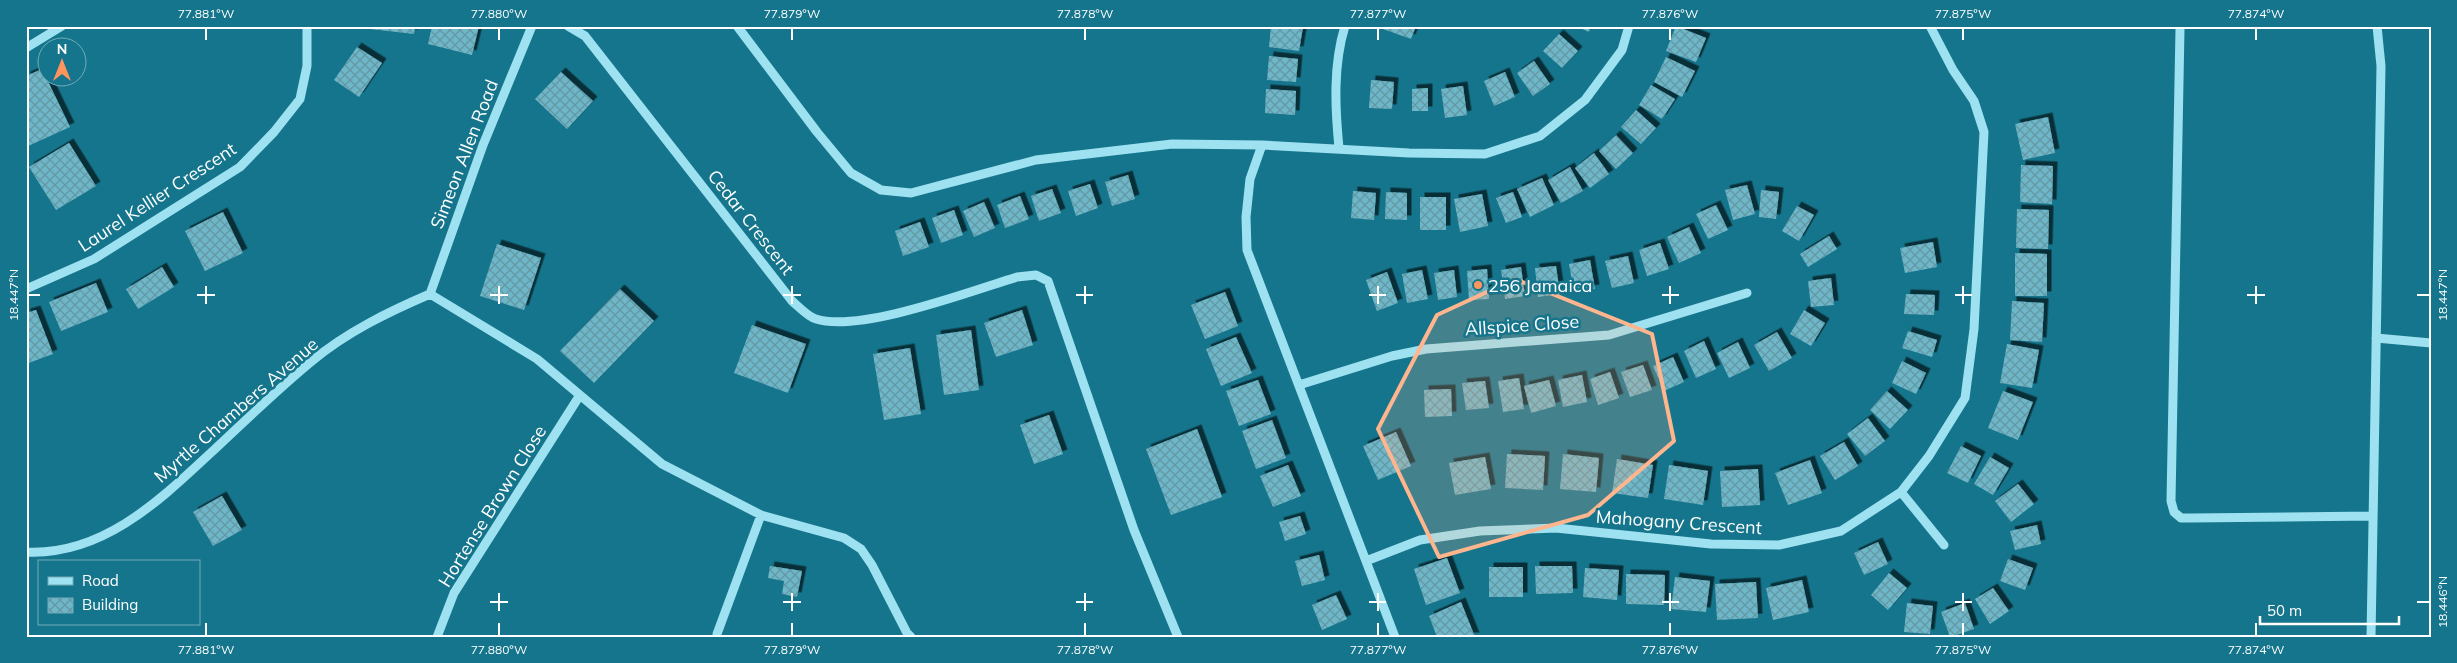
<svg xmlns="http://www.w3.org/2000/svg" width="2457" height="663" font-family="Mulish,sans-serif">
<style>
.building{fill:url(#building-cross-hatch);filter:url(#shadow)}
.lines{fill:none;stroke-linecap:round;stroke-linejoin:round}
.minor{stroke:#9ee1f0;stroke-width:9}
.marked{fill:#ffb58e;fill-opacity:0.2;stroke:#ffb58e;stroke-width:4;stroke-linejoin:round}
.ticks{fill:none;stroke:#fff;stroke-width:2}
.poi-dot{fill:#ff955d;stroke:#15758c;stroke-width:2}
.labels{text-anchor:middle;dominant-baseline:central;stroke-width:5;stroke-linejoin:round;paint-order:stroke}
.street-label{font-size:18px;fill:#fff;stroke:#15758c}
.poi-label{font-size:18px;fill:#fff;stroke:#15758c;text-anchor:start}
.neatline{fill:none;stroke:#fff;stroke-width:2}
.ticks-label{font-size:12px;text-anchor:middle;fill:#fff}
</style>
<defs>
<pattern id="building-cross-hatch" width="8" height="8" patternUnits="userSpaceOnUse" patternTransform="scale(1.25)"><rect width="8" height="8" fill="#6eb7c8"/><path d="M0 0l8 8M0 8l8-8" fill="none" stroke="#6497a3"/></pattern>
<filter id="shadow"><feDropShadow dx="4.5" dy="-4.5" stdDeviation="0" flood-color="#0009"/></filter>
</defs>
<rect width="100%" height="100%" fill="#15758c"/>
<!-- building -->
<path class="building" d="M370,26H415L414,34L370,29Z
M432,26H479L472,55L428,44Z
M1271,26L1303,27L1299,51L1269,47Z
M1384,26H1416L1411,39L1383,29Z
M1576,26H1591L1589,32Z
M1676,26L1706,38L1696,62L1666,51Z
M1559,34L1578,51L1562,68L1543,51Z
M357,47L382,63L359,97L334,80Z
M1269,56L1298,59L1296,82L1267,80Z
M1666,57L1695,71L1682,97L1654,82Z
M1534,61L1550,84L1533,96L1517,73Z
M42,69L70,127L26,147V76Z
M561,72L593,101L567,129L535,99Z
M1505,72L1515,97L1494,106L1484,81Z
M1371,80L1394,82L1392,109L1369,108Z
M1651,85L1675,99L1662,119L1639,105Z
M1463,86L1467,115L1445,118L1441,89Z
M1428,88V111H1412V89Z
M1266,89L1296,91L1295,115L1265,113Z
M1636,110L1656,128L1641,144L1621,127Z
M2048,117L2055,153L2023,160L2015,124Z
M1616,135L1633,153L1616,169L1599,151Z
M69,143L96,186L56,210L29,167Z
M1594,153L1609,174L1590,188L1575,168Z
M2021,165L2053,166L2052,204L2020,202Z
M1570,167L1583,191L1561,203L1548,180Z
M1128,175L1135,199L1112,206L1105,182Z
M1542,178L1554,205L1530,217L1517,189Z
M1090,184L1098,208L1076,216L1068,191Z
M1747,185L1755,214L1733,220L1725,190Z
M1052,189L1061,213L1039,221L1031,196Z
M1761,190L1779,192L1776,219L1759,217Z
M1353,191L1376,193L1374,220L1351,218Z
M1386,192L1407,193V220L1385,219Z
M1513,192L1522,217L1506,223L1496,198Z
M1482,194L1488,226L1460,232L1454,199Z
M1020,196L1029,219L1005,228L997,205Z
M1420,197H1446V230H1420Z
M984,202L995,228L974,237L963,211Z
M1716,205L1728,230L1708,239L1696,214Z
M1797,206L1814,215L1799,241L1782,231Z
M2017,209L2049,210L2048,249L2016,248Z
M954,210L963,235L941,243L932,218Z
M223,212L243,253L205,271L185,231Z
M920,222L929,247L903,256L895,231Z
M1689,227L1701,253L1679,263L1667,237Z
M1829,236L1837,249L1808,267L1800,254Z
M1933,242L1937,267L1905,273L1900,248Z
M1660,243L1669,269L1647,276L1639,250Z
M497,244L541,258L524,310L480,296Z
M2015,253L2047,254V296H2015Z
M1628,256L1634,283L1612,288L1605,261Z
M1590,260L1595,289L1574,292L1569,264Z
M1556,266L1560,294L1538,297L1535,268Z
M162,267L174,287L138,309L126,289Z
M1521,267L1525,296L1505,299L1501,270Z
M1487,269L1489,299L1469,300L1467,271Z
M1422,270L1428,299L1407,303L1402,274Z
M1454,270L1457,297L1438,300L1434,273Z
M1387,272L1398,303L1377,311L1366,280Z
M1831,278L1834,305L1811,307L1808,281Z
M96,283L108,312L61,331L49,302Z
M620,289L654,321L594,383L560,351Z
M1225,292L1238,326L1205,339L1191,305Z
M1906,294L1935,295L1934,315L1904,314Z
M2012,301L2044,303L2042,342L2010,340Z
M36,310L53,354L26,364V313Z
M1022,310L1033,345L996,357L984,323Z
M1804,310L1825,323L1811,346L1790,334Z
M752,325L806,344L788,393L734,373Z
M971,330L979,390L944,395L936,335Z
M1908,331L1937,340L1932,357L1902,348Z
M1777,332L1792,358L1769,371L1754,345Z
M1236,337L1252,373L1221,386L1206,349Z
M1704,341L1716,369L1696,378L1684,351Z
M1738,342L1750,368L1729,378L1717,353Z
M2007,344L2039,350L2032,388L2000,383Z
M910,348L921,414L884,420L873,354Z
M1673,357L1684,382L1664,391L1653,366Z
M1902,361L1926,373L1916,394L1892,383Z
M1643,365L1652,390L1630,397L1621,372Z
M1610,372L1619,398L1598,405L1590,379Z
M1582,375L1587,402L1563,407L1558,380Z
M1519,378L1524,409L1503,412L1498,381Z
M1258,380L1271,414L1239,426L1226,391Z
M1549,380L1556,406L1531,413L1524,386Z
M1485,381L1489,408L1466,410L1462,383Z
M1451,389L1452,416L1425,417L1424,390Z
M1887,391L1908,410L1890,429L1870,410Z
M2003,391L2033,402L2018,440L1988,428Z
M1049,415L1063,454L1034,464L1020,425Z
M1868,418L1885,441L1865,456L1847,434Z
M1272,420L1286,458L1256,469L1242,431Z
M1197,429L1222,497L1171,515L1146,449Z
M1396,432L1411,466L1378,480L1363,446Z
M1844,442L1858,466L1835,480L1820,456Z
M1961,446L1981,456L1968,483L1947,473Z
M1507,454L1545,456L1543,490L1505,488Z
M1563,454L1599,458L1596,492L1560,489Z
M1485,457L1491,489L1455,495L1449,463Z
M1990,457L2009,468L1993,495L1974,484Z
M1617,459L1653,465L1648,498L1612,493Z
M1810,460L1822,493L1788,505L1775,473Z
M1288,465L1301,496L1273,507L1260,476Z
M1669,465L1708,471L1703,505L1664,499Z
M1758,469L1760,505L1722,507L1720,471Z
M2018,484L2034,504L2011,522L1995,501Z
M222,496L242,530L213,546L193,512Z
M1300,516L1306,534L1285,541L1279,522Z
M2037,525L2041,544L2015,550L2010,531Z
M1878,542L1888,564L1864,575L1854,553Z
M1319,555L1325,580L1302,586L1295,561Z
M1447,558L1460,593L1426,605L1414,569Z
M2008,559L2033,568L2025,590L2000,581Z
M770,566L802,571L797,597L782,594L784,581L768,578Z
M1535,566H1572L1573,593L1536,594Z
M1489,567H1523V597H1489Z
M1585,568L1619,570L1617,600L1583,597Z
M1889,573L1907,588L1888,610L1871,595Z
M1626,574L1665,575L1664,605L1626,604Z
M1675,577L1710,581L1706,612L1671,609Z
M1802,580L1809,612L1773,620L1766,588Z
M1756,582L1758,618L1717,620L1715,584Z
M1993,588L2009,611L1990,624L1975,599Z
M1336,595L1347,619L1322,630L1312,605Z
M1461,602L1475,637H1437L1429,616Z
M1907,603L1933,606L1930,634L1904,632Z
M1965,603L1974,629L1950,637L1941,612Z"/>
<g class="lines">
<!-- minor -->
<path class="minor" d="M568,26L585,36L792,301C798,306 808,317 816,319C860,333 971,291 1017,277L1036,275L1048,281L1134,530L1178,637
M737,26L817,132L851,173L881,190L911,193L1036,160L1172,144L1262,145L1409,153L1485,154L1540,136L1585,100L1622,50L1629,26
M2180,29L2171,501L2174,512L2181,518H2191L2373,516
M26,48L62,26
M1262,145L1250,179L1246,217L1247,250L1395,637
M1339,148C1335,107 1333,65 1345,26
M26,289L94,259L240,167L274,132L300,99L307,66V26
M430,294L537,359L662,464L761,515L844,538L861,549L872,565L907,633L911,637
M430,294L483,145L532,26
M2376,338L2431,343
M1299,385L1392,356L1426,349L1609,335L1747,293
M1901,492L1944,545
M26,552C105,556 163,497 216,448C248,418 279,388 312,361C347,332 388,312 430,294
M1366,561L1420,540L1480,531L1556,528L1711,544L1779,545L1841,531L1901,492L1929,456L1965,398L1974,329L1984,132L1974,101L1953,70L1930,26
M717,634L761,515
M437,637L454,593L580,395
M2371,637L2381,66L2377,26"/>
</g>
<!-- marked area -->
<path class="marked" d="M1515,279L1652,334L1674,441L1588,515L1439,557L1378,429L1437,315Z"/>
<!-- ticks -->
<path class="ticks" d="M206,28V40M499,28V40M792,28V40M1085,28V40M1378,28V40M1670,28V40M1963,28V40M2256,28V40M206,286V304M499,286V304M792,286V304M1085,286V304M1378,286V304M1670,286V304M1963,286V304M2256,286V304M28,295H40M197,295H215M490,295H508M783,295H801M1076,295H1093M1369,295H1386M1662,295H1679M1955,295H1972M2247,295H2265M2417,295H2430M499,593V611M792,593V611M1085,593V611M1378,593V611M1670,593V611M1963,593V611M490,602H508M783,602H801M1076,602H1093M1369,602H1386M1662,602H1679M1955,602H1972M2417,602H2430M206,623V636M499,623V636M792,623V636M1085,623V636M1378,623V636M1670,623V636M1963,623V636M2256,623V636"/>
<!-- markers -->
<circle class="poi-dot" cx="1478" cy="285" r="5"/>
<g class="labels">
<!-- street labels -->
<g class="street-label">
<text transform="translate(464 154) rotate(-69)">Simeon Allen Road</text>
<text transform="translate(157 197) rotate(-33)">Laurel Kellier Crescent</text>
<text transform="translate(751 222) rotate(52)">Cedar Crescent</text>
<text transform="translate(1522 325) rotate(-4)">Allspice Close</text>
<text transform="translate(236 410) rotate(-41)">Myrtle Chambers Avenue</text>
<text transform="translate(492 506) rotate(-58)">Hortense Brown Close</text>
<text transform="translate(1679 522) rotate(4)">Mahogany Crescent</text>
</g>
<!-- poi labels -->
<g class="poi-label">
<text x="1488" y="285">256 Jamaica</text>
</g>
</g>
<!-- border -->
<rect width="2457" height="663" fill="none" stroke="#15758c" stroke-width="55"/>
<!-- legend -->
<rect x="38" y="560" width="162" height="65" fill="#15758c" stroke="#73acba"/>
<rect x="48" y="577" width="25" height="8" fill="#9ee1f0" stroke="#73acba"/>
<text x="82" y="586" font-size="15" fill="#ffffff">Road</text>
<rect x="48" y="598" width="25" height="15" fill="url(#building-cross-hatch)" stroke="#73acba"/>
<text x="82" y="610" font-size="15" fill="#ffffff">Building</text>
<!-- north arrow -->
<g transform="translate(62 62)"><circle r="24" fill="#15758c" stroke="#73acba"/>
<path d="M0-4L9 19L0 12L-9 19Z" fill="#ff955d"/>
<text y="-8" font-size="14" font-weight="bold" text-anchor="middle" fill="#ffffff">N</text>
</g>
<!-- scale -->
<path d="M2260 616v8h139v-8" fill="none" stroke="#ffffff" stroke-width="2.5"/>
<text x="2267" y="616" font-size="15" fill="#ffffff" stroke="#15758c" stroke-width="4" paint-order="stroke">50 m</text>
<rect x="28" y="28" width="2402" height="608" class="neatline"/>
<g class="ticks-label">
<text x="206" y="18">77.881°W</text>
<text x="499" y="18">77.880°W</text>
<text x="792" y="18">77.879°W</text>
<text x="1085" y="18">77.878°W</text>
<text x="1378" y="18">77.877°W</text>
<text x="1670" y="18">77.876°W</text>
<text x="1963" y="18">77.875°W</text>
<text x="2256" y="18">77.874°W</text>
<text transform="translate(14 295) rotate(-90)" y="4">18.447°N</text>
<text transform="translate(2443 295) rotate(-90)" y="4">18.447°N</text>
<text transform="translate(2443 602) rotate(-90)" y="4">18.446°N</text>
<text x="206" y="654">77.881°W</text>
<text x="499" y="654">77.880°W</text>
<text x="792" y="654">77.879°W</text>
<text x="1085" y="654">77.878°W</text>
<text x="1378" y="654">77.877°W</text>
<text x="1670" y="654">77.876°W</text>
<text x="1963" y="654">77.875°W</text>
<text x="2256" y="654">77.874°W</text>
</g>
</svg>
